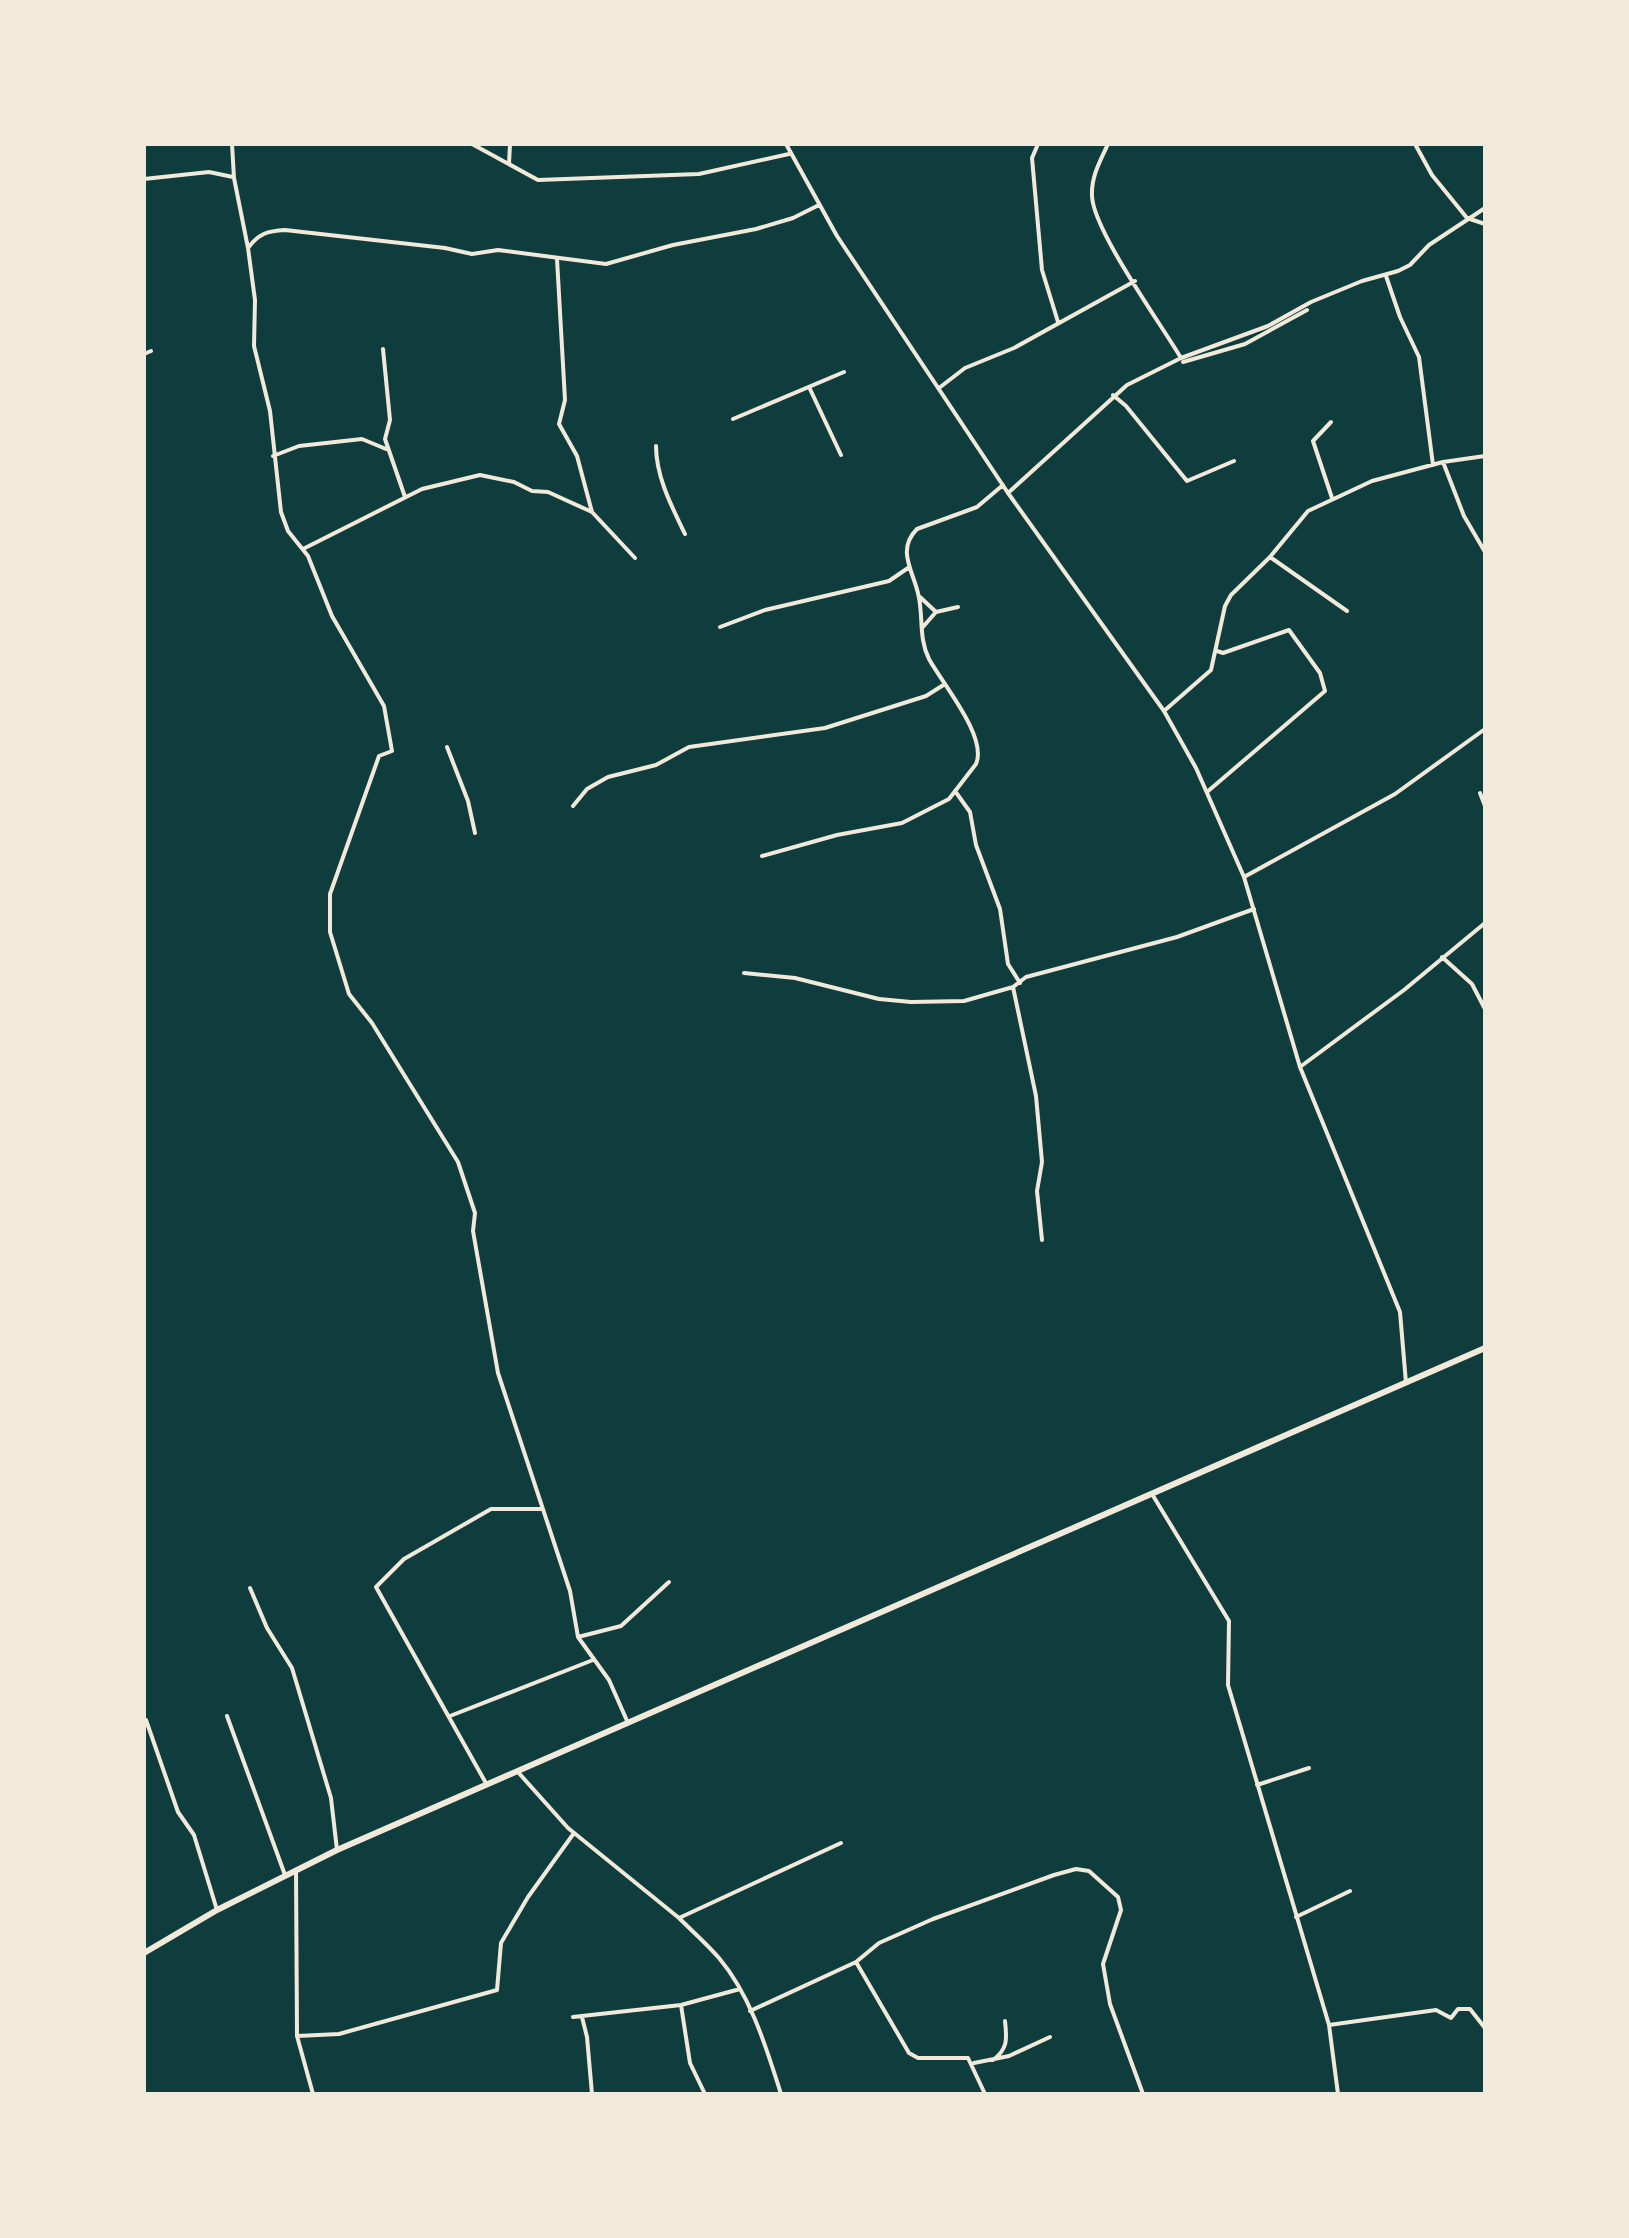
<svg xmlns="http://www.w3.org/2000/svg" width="1629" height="2238" font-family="Overpass,sans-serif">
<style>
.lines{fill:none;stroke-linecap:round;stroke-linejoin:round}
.minor{stroke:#f1e9da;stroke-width:4}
.secondary{stroke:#f1e9da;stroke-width:6}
</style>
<rect width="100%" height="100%" fill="#0f3d3e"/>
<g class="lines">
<!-- minor -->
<path class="minor" d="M232,144L234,178L248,248
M472,144L538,180L699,174L789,154
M786,144L837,236L1008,493L1164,711L1196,768L1244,877L1300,1067L1400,1312L1406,1383
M1038,144L1032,158L1042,270L1058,322
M1108,144C1100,161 1091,177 1092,196C1093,230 1161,324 1181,358
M1415,144L1432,175L1467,218L1485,224
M509,164L510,144
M144,179L209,172L233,177
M557,259L565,400L559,424L577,456L592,512L635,558
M1386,276L1400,317L1419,357L1433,465
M383,349L390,420L385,439L405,497
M144,354L151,351
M1183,362L1245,344L1307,310
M939,388L965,368L1014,348L1135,281
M810,389L841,455
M1113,395L1126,406L1187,481L1234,461
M733,419L844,372
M1331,422L1313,441L1332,498
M656,446C656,477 672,507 685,534
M273,456L299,446L362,439L386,449
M1443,462L1464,516L1485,552
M1008,493L1127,385L1181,358L1268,326L1311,302L1362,281L1398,271L1410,265L1429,245L1485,208
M303,549L422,489L480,475L514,482L532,491L548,492L592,512
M1270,557L1347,611
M920,597L936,612
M720,627L765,610L889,581L908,568
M922,628L936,612L958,607
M1164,711L1211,670L1225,606L1231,595L1270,557L1308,511L1372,481L1443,462L1485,456
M447,747L468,801L475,833
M955,791L970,812L976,845L1000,909L1008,964L1020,983
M1207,792L1325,691L1320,673L1289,630L1223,653L1217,651
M1480,793L1485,806
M573,806L587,789L608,777L656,765L689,747L825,728L926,696L945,684
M762,856L837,835L902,823L949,799L976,764C988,737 942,683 929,659C919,639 923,619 919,598C915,573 895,551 917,529L977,507L1003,485
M1244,877L1395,794L1485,729
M1442,957L1472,984L1485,1009
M744,973L795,978L879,999L911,1002L964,1001L1013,987
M1300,1067L1404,990L1485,923
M1042,1240L1037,1191L1042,1162L1036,1096L1013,987L1026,977L1177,937L1254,909
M1152,1494L1229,1621L1228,1685L1329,2025L1338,2094
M250,1588L267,1628L292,1668L331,1798L337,1850
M578,1637L621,1626L669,1582
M227,1716L285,1875
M450,1716L593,1660
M146,1720L178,1812L194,1835L217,1910
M628,1723L609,1680L578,1637L570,1591L498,1373L473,1231L475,1213L458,1162L372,1023L349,994L330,932V894L379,756L392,751L384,706L332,616L308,556L288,531L281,512L270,411L254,346L255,300L248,248C259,233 268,231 285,230L445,248L472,254L498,250L606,264L673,245L756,229L793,218L819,205
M517,1771L568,1828L679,1918L841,1843
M487,1785L376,1587L404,1559L491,1509H543
M1257,1785L1309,1768
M296,1870L297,2036L313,2094
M1296,1917L1350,1891
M679,1918C692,1931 707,1944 719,1958C751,1996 766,2047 781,2094
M856,1962L909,2053L918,2058H968L985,2094
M681,2005L690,2063L704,2092
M750,2011L856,1962L879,1943L933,1919L1054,1875L1076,1869L1089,1871L1118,1897L1121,1910L1103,1964L1110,2004L1143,2094
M573,2017L681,2005L740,1989
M582,2017L587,2037L592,2094
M1329,2025L1436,2010L1451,2018L1458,2009H1470L1485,2028
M297,2036L339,2034L497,1990L501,1943L528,1897L574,1833
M993,2060C1008,2049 1007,2039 1005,2021
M974,2063L1009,2056L1050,2037"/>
<!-- secondary -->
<path class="secondary" d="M144,1953L217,1910L337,1850L1485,1348"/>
</g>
<!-- border -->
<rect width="1629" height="2238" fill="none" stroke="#f1e9da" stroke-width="292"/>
</svg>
